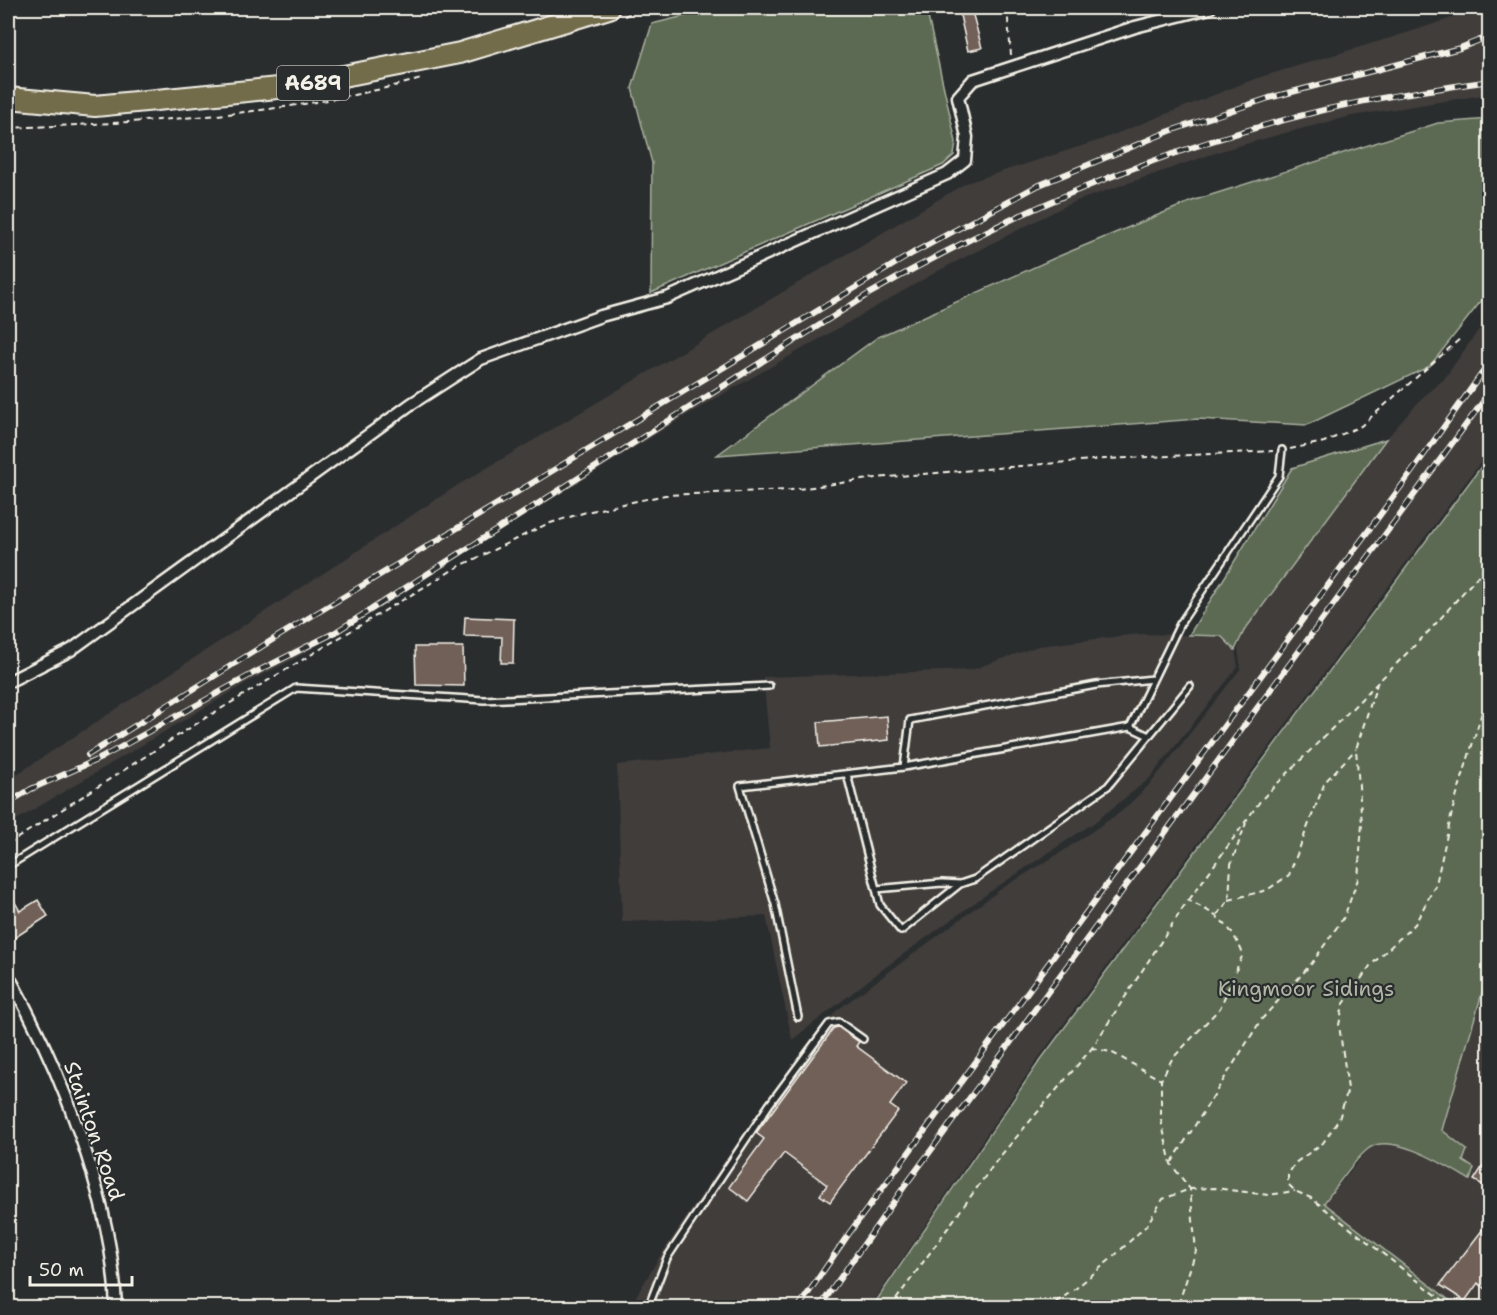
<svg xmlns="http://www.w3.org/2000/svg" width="1497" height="1315" font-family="'Shantell Sans',sans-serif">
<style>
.built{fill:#3f3c3b}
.green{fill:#5c6b53;stroke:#a8ae9e;stroke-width:1.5}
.building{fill:#716059;stroke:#f4f1e8;stroke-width:1.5}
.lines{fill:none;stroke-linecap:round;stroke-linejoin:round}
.lane-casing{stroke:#f4f1e8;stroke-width:10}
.street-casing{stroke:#f4f1e8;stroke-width:15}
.highway-casing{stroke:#f4f1e8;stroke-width:24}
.path{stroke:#f4f1e8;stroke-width:2;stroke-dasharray:6 4.5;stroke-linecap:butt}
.lane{stroke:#2a2d2e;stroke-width:5}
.street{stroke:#2a2d2e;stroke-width:10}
.highway{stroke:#726c4b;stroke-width:20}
.rail-casing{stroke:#f4f1e8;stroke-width:6}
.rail{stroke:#2a2d2e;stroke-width:4;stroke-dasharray:11;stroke-linecap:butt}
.labels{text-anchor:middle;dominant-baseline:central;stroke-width:4.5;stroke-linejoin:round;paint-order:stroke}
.shield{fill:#2a2d2e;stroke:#b7b6b0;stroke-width:1.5}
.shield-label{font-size:20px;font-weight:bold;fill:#f4f1e8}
.park-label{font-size:21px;fill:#b0b5a5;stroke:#2a2d2e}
.street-label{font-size:21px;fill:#f4f1e8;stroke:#2a2d2e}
</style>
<rect width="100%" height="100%" fill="#2a2d2e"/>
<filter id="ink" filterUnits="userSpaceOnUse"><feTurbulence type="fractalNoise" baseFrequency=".0167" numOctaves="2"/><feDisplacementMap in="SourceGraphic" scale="12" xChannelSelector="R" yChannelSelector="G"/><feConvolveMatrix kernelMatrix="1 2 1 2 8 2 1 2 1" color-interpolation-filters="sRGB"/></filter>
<g filter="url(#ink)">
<!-- built -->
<path class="built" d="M1481,8H1489V94L1352,116L1285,133L1224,150L1071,203L940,270L687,415L296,658L248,682L8,825V780L458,485L966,183L1100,140L1257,78L1416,30Z
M1489,315V451L1037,1060L870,1307L629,1308L660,1256L743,1134L836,1011L1001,889L1060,853L1122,811L1151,783L1241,668L1238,649L1244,631L1386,439L1423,397L1444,379Z
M1138,634L1221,636L1235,650L1238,667L1149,779L1095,822L991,891L883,969L792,1040L766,916L622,922L617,765L770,748L763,677L971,670L1038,646Z
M1489,969V1307H1458L1324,1203L1369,1148L1386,1142L1414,1150L1470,1179L1463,1161L1467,1150L1442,1130Z"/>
<!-- green -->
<path class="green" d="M717,8H926L956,142L954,155L943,165L651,293L652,163L632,88L652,24Z
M1489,119V291L1430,366L1307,425L1198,419L717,455L878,337L1057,257L1192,201L1438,123Z
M1386,439L1244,631L1235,650L1221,636L1189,635L1292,468Z
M1489,456V969L1442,1130L1467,1150L1463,1161L1474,1168L1470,1180C1448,1167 1391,1130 1368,1149C1353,1161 1336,1187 1324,1203L1458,1307H872L1039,1062Z"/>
<!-- building -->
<path class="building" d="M971,8L982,48L968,51L959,11Z
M465,617L514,619L513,663H501L502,637L464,636Z
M415,647H463L464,686L416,685Z
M887,716L889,740L820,747L818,722Z
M8,890L20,911L38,900L48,916L8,942Z
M838,1027L859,1042L856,1046L906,1083L890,1105L898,1111L830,1202L820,1195L827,1185L784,1153L748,1201L729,1187L764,1139L756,1133L834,1028Z
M1490,1155V1189L1474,1180Z
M1490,1220V1292L1478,1283L1465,1301L1440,1285Z"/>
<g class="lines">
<defs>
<path id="lane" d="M1153,679L1096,685L910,720L904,767L1130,727L1180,624L1279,476L1282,450
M1130,727L1149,736L1190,686
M847,774L876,889L880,905L901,931L960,884L942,883L876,889
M8,866L296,688L484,700L769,686
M960,884L975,879L1108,786L1149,736
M798,1017L775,904L740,786L904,767
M648,1308L667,1258L769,1105L829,1024L839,1022L863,1039"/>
<path id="street" d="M8,682L71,650L411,404L481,359L601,316L667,298L947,174L965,160L967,137L958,97L973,80L1135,27L1210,8
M8,975C60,1068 113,1200 116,1308"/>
<path id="highway" d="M8,98L95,106L288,87L460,53L609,8"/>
</defs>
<!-- lane casing -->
<use href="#lane" class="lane-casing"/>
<!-- street casing -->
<use href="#street" class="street-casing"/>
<!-- highway casing -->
<use href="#highway" class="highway-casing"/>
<!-- path -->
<path class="path" d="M1007,8L1011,55
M624,16L647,8
M8,128C147,122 286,116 421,79
M1290,449L1324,442L1361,426L1461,338
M8,844L207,717L456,568L547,524L586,512L665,495L791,490L876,478L1105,459L1273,451
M1189,900L1261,800L1432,628L1490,562
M1229,900L1267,890L1289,875L1325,782L1356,749
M1217,915L1229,900L1231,864L1246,823
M1092,1048L1111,1052L1161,1080
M1172,1162L1261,1020L1312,963L1344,917L1358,879L1362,824L1356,749L1377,684
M890,1308L997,1160L1092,1048L1188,900C1217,915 1230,923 1243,954L1220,1008L1172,1059L1161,1080V1120L1171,1164L1190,1189L1196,1251L1177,1308
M1047,1308L1074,1290L1112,1258L1146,1226L1163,1199L1190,1189L1215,1188L1268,1195L1295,1191
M1453,1308L1311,1198L1295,1191L1288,1184V1175L1295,1163L1323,1143L1339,1119L1348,1089L1339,1025L1343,1005L1370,966L1415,924L1436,884L1453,808L1490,686"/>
<!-- lane -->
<use href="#lane" class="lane"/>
<!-- street -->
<use href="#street" class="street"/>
<!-- highway -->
<use href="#highway" class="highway"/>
<defs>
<path id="rail" d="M88,755L277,637L913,253L1037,186L1170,131L1269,98L1460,48L1490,36
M8,803L31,789L101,758L254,673L334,633L867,295C1010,212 1163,148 1324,110C1378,97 1434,89 1490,81
M798,1308L850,1232L1408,477L1490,362
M819,1308L904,1187L1490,392"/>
</defs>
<!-- rail casing -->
<use href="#rail" class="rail-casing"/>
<!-- rail -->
<use href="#rail" class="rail"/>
</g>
</g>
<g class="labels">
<!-- shield labels -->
<rect class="shield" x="277" y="66" width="72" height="34" rx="4.5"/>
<g class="shield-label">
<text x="313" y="83">A689</text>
</g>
<!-- park labels -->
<g class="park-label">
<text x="1306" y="989">Kingmoor Sidings</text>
</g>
<!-- street labels -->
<g class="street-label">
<text transform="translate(94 1131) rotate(71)">Stainton Road</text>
</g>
</g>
<!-- margin -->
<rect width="1497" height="1315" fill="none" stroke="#2a2d2e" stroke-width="30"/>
<rect x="15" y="15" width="1467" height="1285" fill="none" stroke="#f4f1e8" stroke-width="2" filter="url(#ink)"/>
<!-- scale -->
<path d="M30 1276v9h102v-9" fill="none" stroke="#f4f1e8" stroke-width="3"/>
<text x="39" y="1276" font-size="18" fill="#f4f1e8" stroke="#2a2d2e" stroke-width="4.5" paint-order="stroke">50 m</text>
</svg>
